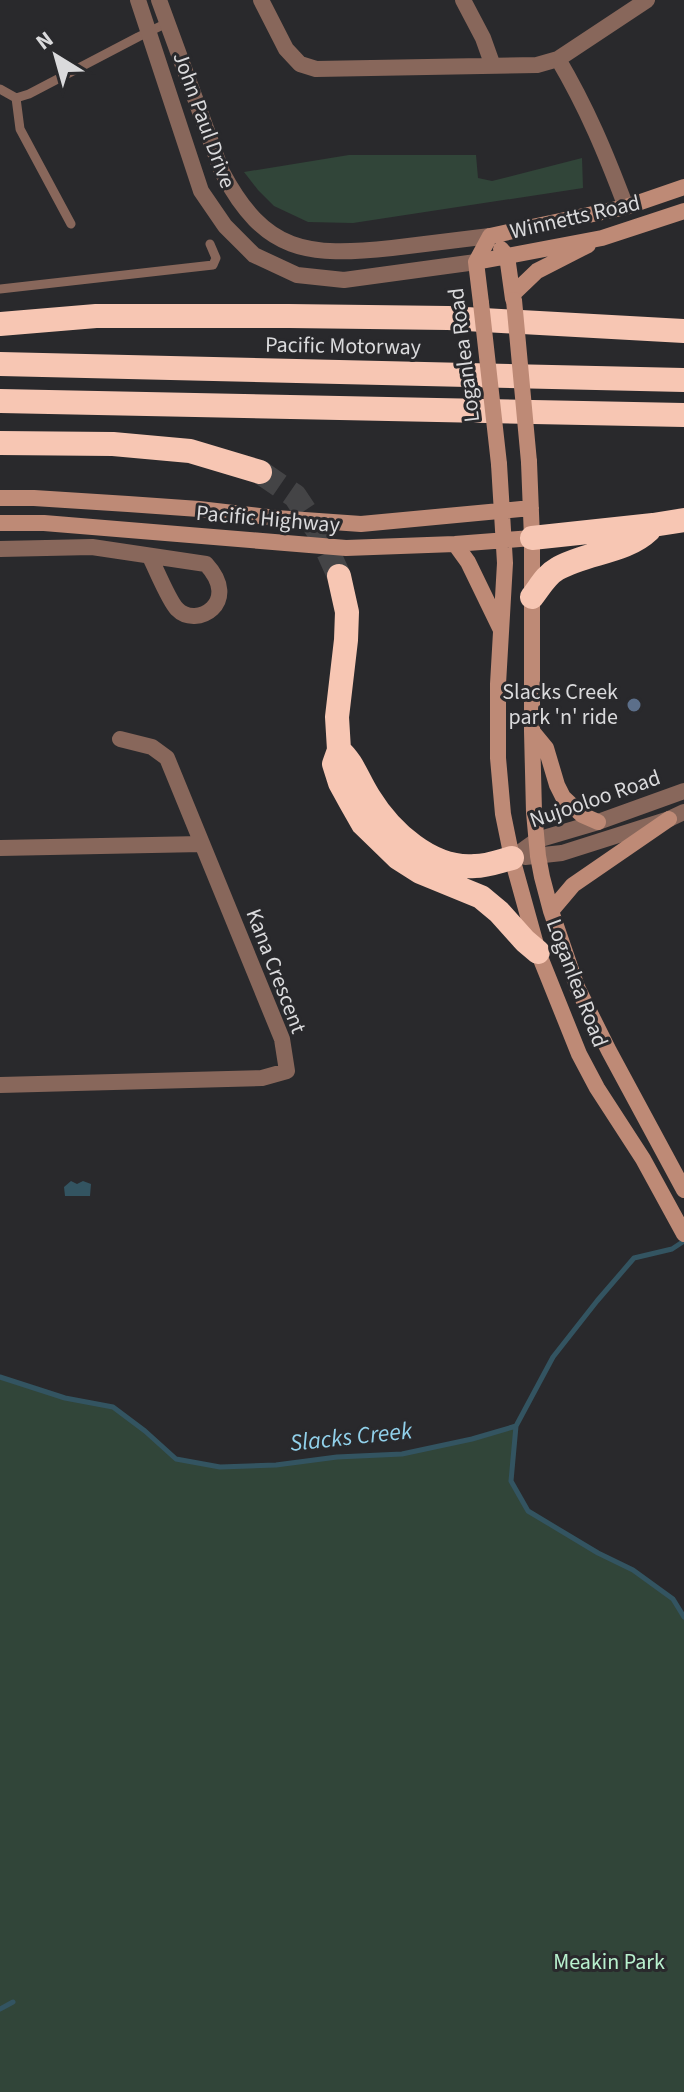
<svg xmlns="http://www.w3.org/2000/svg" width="684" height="2092" font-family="'Source Sans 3',sans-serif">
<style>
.green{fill:#314539}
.water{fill:#335461}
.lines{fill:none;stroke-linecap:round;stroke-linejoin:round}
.stream{stroke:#335461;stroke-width:5}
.motorway-tunnel{stroke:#444446;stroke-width:24;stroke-dasharray:24 12;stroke-linecap:butt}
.service{stroke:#88675b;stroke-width:9}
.minor{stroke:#88675b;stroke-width:16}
.tertiary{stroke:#88675b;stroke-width:16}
.secondary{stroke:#be8a76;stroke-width:16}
.motorway{stroke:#f7c6b3;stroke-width:24}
.secondary-bridge{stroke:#be8a76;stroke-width:16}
.service-dot{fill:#5c6f8a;stroke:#29292c;stroke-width:3}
.labels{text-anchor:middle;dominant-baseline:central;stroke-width:6;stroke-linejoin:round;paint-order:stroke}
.street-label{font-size:22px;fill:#dadadc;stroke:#29292c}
.poi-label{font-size:22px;fill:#dadadc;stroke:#29292c;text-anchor:end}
.park-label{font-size:22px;fill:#b8f0ce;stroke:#29292c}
.water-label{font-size:24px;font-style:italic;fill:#91d1eb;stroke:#29292c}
</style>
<rect width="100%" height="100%" fill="#29292c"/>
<!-- green -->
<path class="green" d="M349,155H476L478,178L492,181L582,158L583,188L353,223L308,222L274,206L258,190L244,172Z
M0,1377L65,1398L113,1407L145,1431L176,1459L220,1467L276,1465L337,1457L402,1454L472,1439L516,1426L511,1481L528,1511L598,1553L633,1570L673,1599L684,1617V2092H0Z"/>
<!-- water -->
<path class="water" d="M71,1181L77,1184L83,1181L91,1184L90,1196H65L64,1187Z"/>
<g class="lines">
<!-- stream -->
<path class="stream" d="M684,1241L672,1249L634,1258L597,1301L553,1357L516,1426L511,1481L528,1511L598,1553L633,1570L673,1599L684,1617
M0,1377L65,1398L113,1407L145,1431L176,1459L220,1467L276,1465L337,1457L402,1454L472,1439L516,1426
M0,2009L13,2002"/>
<!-- motorway-tunnel -->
<path class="motorway-tunnel" d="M260,472L295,496L320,534L339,576"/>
<!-- service -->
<path class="service" d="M0,89L16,98L29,94L138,37L167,23
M16,98L20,129L71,224
M0,289L213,265L216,258L210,244"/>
<!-- minor -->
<path class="minor" d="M261,0L286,49L300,64L316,69L537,65L558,59L647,0
M463,0L483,38L493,66
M558,59C587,108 606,154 626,207
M0,549L92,547L206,564C242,603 196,629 177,609C169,601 156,569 150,557
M0,848L202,844
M0,1085L262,1078L287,1071L282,1039L167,758L152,747L120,739"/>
<!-- tertiary -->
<path class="tertiary" d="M138,0L201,191L225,226L254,255L297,275L344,280L476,262
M159,0L222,172C265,253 307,257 392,248C425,244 457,240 490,236
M525,857L562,853L669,819L684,812
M512,858L537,840L598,822L684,791"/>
<!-- secondary -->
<path class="secondary" d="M490,236L626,207L684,187
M501,249L507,256L513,299
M476,262L602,238L684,211
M513,294L537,271L588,245
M481,303L476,262L490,236
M529,462L532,538V731L534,812L538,856L542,877L551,911L577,987L609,1051L684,1190
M499,464L505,563L498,684V758L503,814L512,858L538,952L579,1054L597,1088L643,1159L684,1234
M0,498H34L128,504L199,509L276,518L361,524L531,508
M0,523H44L346,548L455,544L532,538
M455,544L468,562L500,628
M532,731L546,748L557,785L563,797L582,815L598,822
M551,911L573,885L669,819"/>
<!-- motorway -->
<path class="motorway" d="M0,324L96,316H289L448,318L684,331
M0,364L684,380
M0,401L684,415
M0,443L113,444L190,451L260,472
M532,538L653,525L684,520
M339,576L347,612L346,640L337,717L339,750L334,764L340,783L351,803L363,824L398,858L420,872L481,897L499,912L525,941L538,952
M532,597C540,587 546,575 557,569C586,552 625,553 649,530
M339,750C353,762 358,780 369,797C390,831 431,870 475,866C487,866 500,861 512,858"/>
<!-- secondary-bridge -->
<path class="secondary-bridge" d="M514,300L529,462
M481,303L499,464"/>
</g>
<!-- markers -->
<circle class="service-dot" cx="634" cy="705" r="8"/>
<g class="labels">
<!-- street labels -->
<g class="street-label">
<text transform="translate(204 120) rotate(70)">John Paul Drive</text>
<text transform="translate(575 217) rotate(-13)">Winnetts Road</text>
<text transform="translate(343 346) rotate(1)">Pacific Motorway</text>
<text transform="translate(464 355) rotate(-97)">Loganlea Road</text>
<text transform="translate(268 519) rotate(5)">Pacific Highway</text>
<text transform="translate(595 799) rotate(-19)">Nujooloo Road</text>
<text transform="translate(276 971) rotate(69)">Kana Crescent</text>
<text transform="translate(577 983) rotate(69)">Loganlea Road</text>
</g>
<!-- poi labels -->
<g class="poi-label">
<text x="618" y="692">Slacks Creek<tspan x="618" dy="25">park 'n' ride</tspan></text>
</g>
<!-- park labels -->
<g class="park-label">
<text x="609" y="1962">Meakin Park</text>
</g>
<!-- water labels -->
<g class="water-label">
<text transform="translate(351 1437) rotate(-6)">Slacks Creek</text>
</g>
</g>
<!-- north arrow -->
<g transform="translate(56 56) rotate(323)" stroke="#29292c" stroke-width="6" paint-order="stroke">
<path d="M0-6L14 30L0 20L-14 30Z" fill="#dadadc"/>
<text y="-12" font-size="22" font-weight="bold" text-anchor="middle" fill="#dadadc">N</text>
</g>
</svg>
